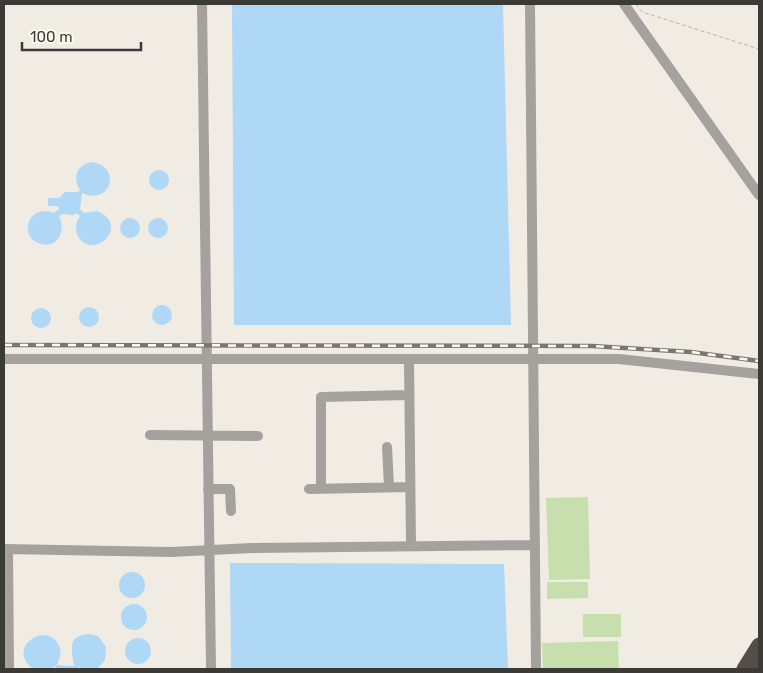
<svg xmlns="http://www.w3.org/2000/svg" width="763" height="673" font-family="Rubik,sans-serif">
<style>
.green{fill:#c7dfac}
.water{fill:#afd7f6}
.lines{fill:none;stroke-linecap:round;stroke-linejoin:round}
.path{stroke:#b7b3ab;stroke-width:1;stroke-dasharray:4 2.5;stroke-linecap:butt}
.minor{stroke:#a5a29e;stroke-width:10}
.highway{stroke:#554e48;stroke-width:15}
.rail-casing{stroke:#7a7772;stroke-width:4.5}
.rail{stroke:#fff9f0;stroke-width:2.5;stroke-dasharray:8;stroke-linecap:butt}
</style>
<rect width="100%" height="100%" fill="#f1ece3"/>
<!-- green -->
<path class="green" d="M588,497L590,579L549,580L546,498Z
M547,582H588V598L547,599Z
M583,614H621V637H583Z
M618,641L619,669H543L542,643Z"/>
<!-- water -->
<path class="water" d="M232,4H503L511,325H234Z
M91,162C122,165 112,207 82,193L80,209L84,213L97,211C133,226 90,264 77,234C75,228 76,222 80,216L76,213L73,215L63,214L59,216C66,229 59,249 41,244C17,238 28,202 54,213L59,209L58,206H48V198H59L65,192H78L80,190C72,178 77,165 91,162Z
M149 180a10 10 0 1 1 20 0a10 10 0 1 1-20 0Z
M148 228a10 10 0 1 1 20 0a10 10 0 1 1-20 0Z
M120 228a10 10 0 1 1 20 0a10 10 0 1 1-20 0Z
M152 315a10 10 0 1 1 20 0a10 10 0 1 1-20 0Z
M79 317a10 10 0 1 1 20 0a10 10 0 1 1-20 0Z
M31 318a10 10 0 1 1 20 0a10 10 0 1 1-20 0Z
M230,563L504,564L508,669H231Z
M119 585a13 13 0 1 1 26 0a13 13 0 1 1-26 0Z
M121 617a13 13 0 1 1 26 0a13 13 0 1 1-26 0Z
M90,634L98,636L106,647L105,660L97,669H82L78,667L77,669H57L55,666L51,669H33C5,648 47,619 59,646C62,652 60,659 57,665L74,666C73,653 64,635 90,634Z
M125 651a13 13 0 1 1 26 0a13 13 0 1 1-26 0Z"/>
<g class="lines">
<!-- path -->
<path class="path" d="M636,4L642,12L759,49"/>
<!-- minor -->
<path class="minor" d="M202,4L211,669
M530,4L536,669
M624,4L759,195
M4,359H619L759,374
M409,359L411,546
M150,435L258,436
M387,447L389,487
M321,488V397L409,395
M208,489H230L231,511
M309,489L410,487
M4,549L171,552L252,548L534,545
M8,549L9,669"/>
<!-- highway -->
<path class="highway" d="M744,669L759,645
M758,669L759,668"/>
<defs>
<path id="rail" d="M4,345L592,346L691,352L759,361"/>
</defs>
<!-- rail casing -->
<use href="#rail" class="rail-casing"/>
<!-- rail -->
<use href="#rail" class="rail"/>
</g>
<!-- border -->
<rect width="763" height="673" fill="none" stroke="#3c3a37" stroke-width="10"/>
<!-- scale -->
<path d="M22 42v8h119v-8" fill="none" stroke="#3c3a37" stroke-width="2.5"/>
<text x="30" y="42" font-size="15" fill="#3c3a37" stroke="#fff9f0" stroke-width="4" paint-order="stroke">100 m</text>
</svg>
